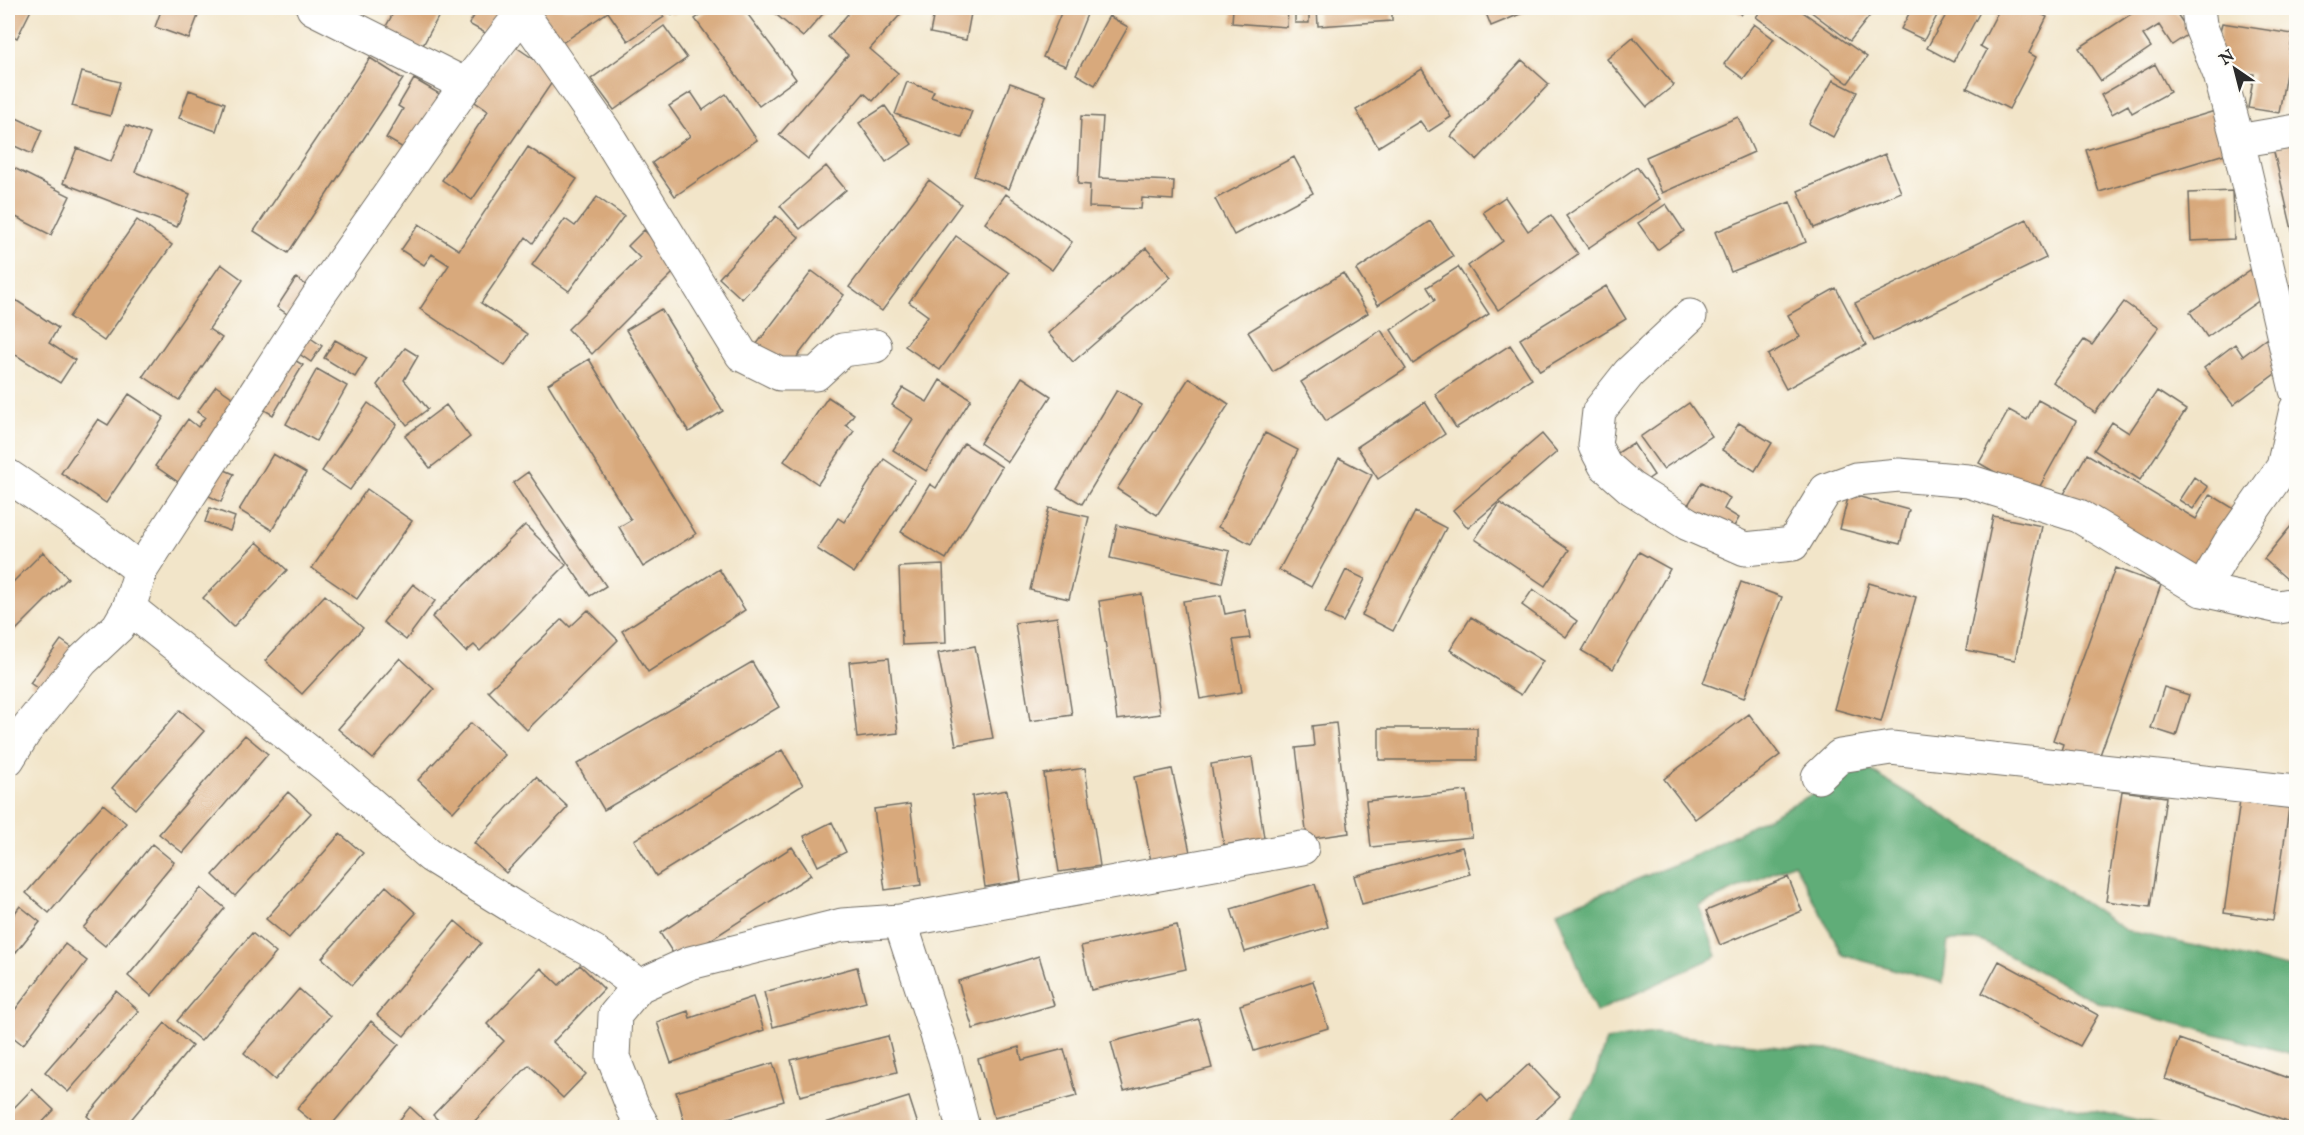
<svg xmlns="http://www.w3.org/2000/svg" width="2304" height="1135" font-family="'IM FELL English',serif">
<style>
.forest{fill:#60ad78;stroke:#466c52;stroke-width:1.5}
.building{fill:#d8a97c}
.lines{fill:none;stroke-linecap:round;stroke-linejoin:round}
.street-casing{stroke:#716c62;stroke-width:35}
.secondary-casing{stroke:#716c62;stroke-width:35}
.street{stroke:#fff;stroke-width:33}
.secondary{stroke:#fff;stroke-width:33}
</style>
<rect width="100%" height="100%" fill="#fdfcf7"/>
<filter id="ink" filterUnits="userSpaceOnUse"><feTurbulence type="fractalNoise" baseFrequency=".0167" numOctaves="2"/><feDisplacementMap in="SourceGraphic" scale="12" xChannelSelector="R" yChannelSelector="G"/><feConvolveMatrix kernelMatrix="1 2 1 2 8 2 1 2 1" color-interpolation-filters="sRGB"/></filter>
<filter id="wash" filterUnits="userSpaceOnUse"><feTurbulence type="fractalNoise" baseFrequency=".008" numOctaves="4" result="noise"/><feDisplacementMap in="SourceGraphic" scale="24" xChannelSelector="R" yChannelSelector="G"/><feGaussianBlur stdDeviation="1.35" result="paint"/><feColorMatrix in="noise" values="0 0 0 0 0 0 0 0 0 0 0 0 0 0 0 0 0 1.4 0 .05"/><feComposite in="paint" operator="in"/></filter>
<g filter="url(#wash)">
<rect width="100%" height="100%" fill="#f2e5c9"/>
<!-- forest -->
<path class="forest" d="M1864,767L2049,879L2125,930L2296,969V1055L2099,1003L1981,941H1948L1943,983L1843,955L1794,863L1699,906L1717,956L1596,1012L1557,911L1686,860Z
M1654,1033L1779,1047L1861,1052L1931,1074L2002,1092L2125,1117L2166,1127H1566L1593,1082L1606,1040Z"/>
<g id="blocks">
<!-- building -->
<path class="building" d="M8,8H32L17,38L11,35L8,42Z
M162,8H201L189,39L155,27Z
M396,8H443L421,49L384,30Z
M479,8H514L496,39L469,24Z
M534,8H658L664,17L628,41L608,12L559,45Z
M667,8H683L672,15Z
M711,8H743L796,79L759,106L695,19Z
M774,8H828L803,37L772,11Z
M853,8H906L870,49L898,73L873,101L864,93L808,159L779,135L848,55L828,37Z
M935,8H972L966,40L930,33Z
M1063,8H1078L1088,12L1066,66L1043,57Z
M1233,8H1288L1287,27L1232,23Z
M1295,8H1309V23H1295Z
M1317,8H1416V11L1392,13V21L1318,26Z
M1484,8H1523L1525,12L1491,26Z
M1733,8H1747L1741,15Z
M1763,8H1797L1867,57L1848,83L1756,17Z
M1806,8H1876L1850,41Z
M1912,8H1941L1924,40L1901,29Z
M1950,8H1976L1981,10L1953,62L1927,48Z
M2000,8H2030L2047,17L2029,53L2036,57L2009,109L1967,88L1987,50L1980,46Z
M2140,8H2173L2190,33L2172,45L2159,25L2143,35L2151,47L2101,81L2079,48Z
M1109,16L1128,27L1095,85L1076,74Z
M2222,23L2293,34L2279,113L2248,108L2254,74L2224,69L2216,52Z
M1754,24L1774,39L1744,79L1724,64Z
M664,26L687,58L614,110L591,79Z
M1633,37L1674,85L1647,107L1607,59Z
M513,45L557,75L472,200L442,180L488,111L475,102Z
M370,58L403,79L288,253L254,231Z
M1522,60L1549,84L1477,160L1451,136Z
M2155,64L2170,92L2132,113L2128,105L2112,114L2101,95Z
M1422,69L1451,117L1428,132L1420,121L1378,147L1356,110Z
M2295,69H2296V95H2292Z
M82,72L120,82L110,116L72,106Z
M414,79L443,96L410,152L386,138L403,109L398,106Z
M1833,80L1857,92L1833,137L1809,124Z
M907,82L934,91L931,97L972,111L962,138L895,114Z
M1010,83L1046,96L1009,189L974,176Z
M189,90L225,103L216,131L179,118Z
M691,92L703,110L726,94L757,140L675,196L652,163L690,136L669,106Z
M885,106L912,144L886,162L859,123Z
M2215,111L2228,153L2099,192L2086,150Z
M8,114L42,130L32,154L8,143Z
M1081,116L1103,117L1099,178L1174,181L1173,200L1142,198L1141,209L1089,207L1090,185L1078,184Z
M1738,117L1754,152L1662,193L1646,157Z
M126,125L150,134L135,172L190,194L177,227L63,183L77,148L111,162Z
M2296,142V247L2273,148Z
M528,147L577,179L533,243L526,237L481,303L527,334L505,366L420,309L449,265L432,254L424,265L401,250L419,224L459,250Z
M1885,154L1901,192L1814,228L1798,191Z
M1294,157L1313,193L1234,235L1215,199Z
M8,165L70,196L51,235L8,213Z
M826,166L846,190L800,229L780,206Z
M1637,167L1660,199L1588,248L1566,216Z
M929,180L961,204L882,311L849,287Z
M2232,191L2234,239L2191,241L2189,193Z
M1006,194L1072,242L1052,270L985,223Z
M597,197L624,216L569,291L532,265L565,219L575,226Z
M1505,197L1528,231L1551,215L1578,254L1498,310L1468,266L1503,241L1483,212Z
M1790,202L1806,242L1731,272L1715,232Z
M1666,204L1684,231L1657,250L1638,223Z
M776,216L799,237L742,299L719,278Z
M2027,219L2046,258L1874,341L1855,303Z
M137,220L172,245L104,341L69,317Z
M1430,221L1453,256L1378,305L1356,270Z
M644,230L680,266L592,354L568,329L640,258L628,246Z
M956,236L1009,273L940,370L905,346L928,316L909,302Z
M1146,248L1171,277L1073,362L1048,333Z
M221,264L243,280L209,329L222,338L179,400L143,376Z
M1458,267L1489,314L1413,364L1391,330L1435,300L1427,287Z
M2250,270L2267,295L2207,337L2190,312Z
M812,271L844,295L788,369L756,345Z
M1343,273L1368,313L1273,372L1248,332Z
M296,278L309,287L290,316L277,307Z
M2296,283V308L2287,287Z
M1606,286L1626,319L1540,371L1520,339Z
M1836,288L1866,345L1786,389L1768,355L1800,337L1788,315Z
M8,295L58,328L49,343L75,360L60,383L8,350Z
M2124,302L2159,327L2095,413L2053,382L2084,340L2092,345Z
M661,309L723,411L689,432L626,330Z
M1381,330L1406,369L1326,421L1301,382Z
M303,333L322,346L311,362L292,349Z
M2267,338L2287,365L2233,405L2204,368L2235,344L2243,356Z
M335,340L367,358L355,377L324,358Z
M1510,345L1532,379L1456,428L1435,394Z
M405,348L418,356L404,380L428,409L407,425L377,385Z
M286,355L303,365L273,415L256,405Z
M589,359L696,534L643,567L619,527L631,520L548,384Z
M317,369L347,386L316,441L286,424Z
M1022,377L1051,396L1008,462L980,443Z
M1189,378L1229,404L1157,515L1117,489Z
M940,380L971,399L926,471L893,450L913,419L892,405L903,388L927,402Z
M216,386L242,404L184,486L155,466L188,419L198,427L205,417L197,412Z
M1117,390L1142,405L1082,504L1057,489Z
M2157,391L2186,410L2140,480L2094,450L2112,422L2129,433Z
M129,394L164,417L106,503L61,473L98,419L108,425Z
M828,397L854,414L846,425L854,431L818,484L784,461Z
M2038,400L2076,421L2035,495L1979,463L2009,410L2027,420Z
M1425,402L1445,434L1378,479L1357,447Z
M368,403L397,424L350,490L322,471Z
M1689,403L1712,436L1663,469L1640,437Z
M446,405L470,437L430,468L405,436Z
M1739,423L1772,443L1755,471L1722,450Z
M1265,433L1298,450L1251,544L1218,527Z
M1542,434L1557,452L1468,528L1453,510Z
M964,443L1002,467L946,559L901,532L930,484L936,488Z
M1633,443L1654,475L1638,486L1616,454Z
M273,454L306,473L272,530L239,510Z
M2087,454L2196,519L2210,494L2236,510L2198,574L2064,494Z
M1339,458L1372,475L1311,587L1279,570Z
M884,459L915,480L854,573L817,549L838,518L844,522Z
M220,468L234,474L221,502L207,495Z
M528,472L606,586L590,596L513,483Z
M2194,477L2208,487L2193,509L2179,500Z
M1702,482L1730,498L1724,509L1739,518L1727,538L1683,513Z
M367,489L412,521L357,599L312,568Z
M1849,494L1909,510L1900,544L1840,529Z
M1500,503L1569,550L1545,586L1475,539Z
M210,508L235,517L230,531L205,522Z
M1049,508L1089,517L1069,599L1030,590Z
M1415,512L1446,528L1393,631L1362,615Z
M1993,516L2042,526L2015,660L1966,650Z
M2296,520V587L2264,559Z
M525,525L566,565L480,651L474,645L466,652L432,617Z
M1117,525L1230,551L1222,583L1110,558Z
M257,542L287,570L233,627L203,598Z
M43,552L68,578L8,638V587Z
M1639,552L1670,569L1613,669L1582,651Z
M943,565L946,643L902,645L899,567Z
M2115,568L2161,585L2096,766L2060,754L2063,744L2053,740Z
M719,569L745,610L648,672L622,631Z
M1346,570L1365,579L1343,622L1325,613Z
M1741,582L1782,597L1744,698L1703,683Z
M1869,583L1916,597L1881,722L1834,709Z
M413,584L435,601L406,640L383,622Z
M1533,589L1577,621L1566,637L1522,605Z
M1142,594L1160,714L1117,720L1099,601Z
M325,595L363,628L302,694L265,661Z
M1221,595L1225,614L1245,610L1250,638L1233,640L1242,692L1200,699L1183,601Z
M588,610L618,640L527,730L488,691L562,619L570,627Z
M1057,617L1072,715L1030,721L1015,623Z
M1471,617L1543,661L1521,695L1450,650Z
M61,640L78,652L47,695L30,683Z
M975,646L993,738L956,745L938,653Z
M400,658L434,689L373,759L338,729Z
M889,658L898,733L857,738L849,662Z
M752,662L779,707L604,810L577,764Z
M2164,687L2189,695L2176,736L2151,728Z
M180,710L204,731L135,809L112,788Z
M1749,714L1780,755L1695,819L1664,779Z
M471,723L505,755L453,812L418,780Z
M1336,723L1349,833L1307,839L1296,748L1314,746L1312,726Z
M1379,728H1477V760H1379Z
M245,735L268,754L183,853L159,834Z
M782,750L803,785L656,876L634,840Z
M1252,757L1264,838L1224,845L1211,764Z
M1085,768L1100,866L1059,872L1044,774Z
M1172,769L1190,852L1151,861L1134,777Z
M536,777L568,807L506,873L474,843Z
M1007,790L1021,881L985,887L972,796Z
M1467,791L1472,837L1371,847L1366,801Z
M2122,791L2166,797L2150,907L2106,901Z
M288,792L311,813L235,896L213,875Z
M2240,801L2289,808L2273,920L2224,913Z
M103,804L126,823L49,913L26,893Z
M910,804L921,885L885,890L874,809Z
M832,822L846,852L818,866L804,836Z
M340,834L363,853L289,938L266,919Z
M152,844L174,862L105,946L83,928Z
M792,847L811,875L678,961L660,933Z
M1462,847L1470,874L1362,904L1354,876Z
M1788,877L1802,911L1720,945L1706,911Z
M1315,884L1328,927L1245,952L1231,909Z
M386,886L416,913L352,985L322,958Z
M201,888L225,908L151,996L128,976Z
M20,906L40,922L8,962V922Z
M455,921L481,943L404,1036L377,1015Z
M1177,925L1186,969L1091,990L1081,946Z
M252,933L276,953L201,1041L177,1021Z
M65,944L87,961L23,1045L8,1033V1019Z
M1039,956L1054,1005L973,1029L958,981Z
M1999,961L2098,1015L2080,1046L1982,993Z
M580,965L604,989L553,1042L586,1074L563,1098L529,1065L468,1128H446L433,1115L504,1041L487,1024L541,968L559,985Z
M857,967L866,1002L773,1027L764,992Z
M1313,981L1328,1028L1254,1051L1240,1005Z
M299,989L330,1016L275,1080L244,1053Z
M116,991L139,1011L68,1092L45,1072Z
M753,997L764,1030L671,1063L657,1022L688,1011L690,1018Z
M1199,1019L1212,1068L1124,1091L1111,1042Z
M371,1021L399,1044L329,1128H320L297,1109Z
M165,1023L192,1046L124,1128H100L87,1116Z
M888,1036L897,1072L800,1096L791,1060Z
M2179,1039L2296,1081V1125L2165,1079Z
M1019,1047L1022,1060L1064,1049L1077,1096L994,1118L978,1059Z
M773,1063L784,1101L695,1128H686L676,1092Z
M1529,1064L1560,1097L1527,1128H1444L1481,1094L1488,1102Z
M32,1089L54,1110L37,1128H8V1114Z
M909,1097L919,1128H823L822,1124Z
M410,1107L433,1128H393Z"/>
</g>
</g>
<g filter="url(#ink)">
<use href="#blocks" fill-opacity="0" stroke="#716c62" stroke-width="1.5"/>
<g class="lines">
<defs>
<path id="street" d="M313,8L466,85
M2198,8L2200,25L2220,75L2238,141L2296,390
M522,13L604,130L742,355L780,374H816L842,350L875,346
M2238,141L2296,131
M1690,316L1629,373L1599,411L1595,446L1605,465L1631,488L1688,524L1745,549L1793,544L1826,490L1856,479L1899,475L1968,481L2079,516L2202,590L2229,544L2283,467L2296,409
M8,476L93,533L141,570
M2202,590L2279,607L2296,604
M129,608L328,767L431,856L515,908L593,951L639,986L690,963L842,925L900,921L1302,848
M1818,777L1840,756L1891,748L2296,792
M900,921L945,1059L963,1128
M639,986L615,1015L613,1057L633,1108L644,1128"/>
<path id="secondary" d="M8,759L26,730L82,661L118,627L129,608L141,570L319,295L466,85L526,8"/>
</defs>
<!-- street casing -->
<use href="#street" class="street-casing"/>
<!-- secondary casing -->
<use href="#secondary" class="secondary-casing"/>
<!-- street -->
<use href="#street" class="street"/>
<!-- secondary -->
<use href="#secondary" class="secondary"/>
</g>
</g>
<!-- margin -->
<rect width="2304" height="1135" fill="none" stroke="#fdfcf7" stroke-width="30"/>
<!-- north arrow -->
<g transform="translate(2235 69) rotate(325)" stroke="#fdfcf7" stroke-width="4.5" paint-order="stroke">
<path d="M0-4.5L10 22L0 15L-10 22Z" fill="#2b2b2b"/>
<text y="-9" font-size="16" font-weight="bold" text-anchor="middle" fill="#2b2b2b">N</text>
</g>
</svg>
